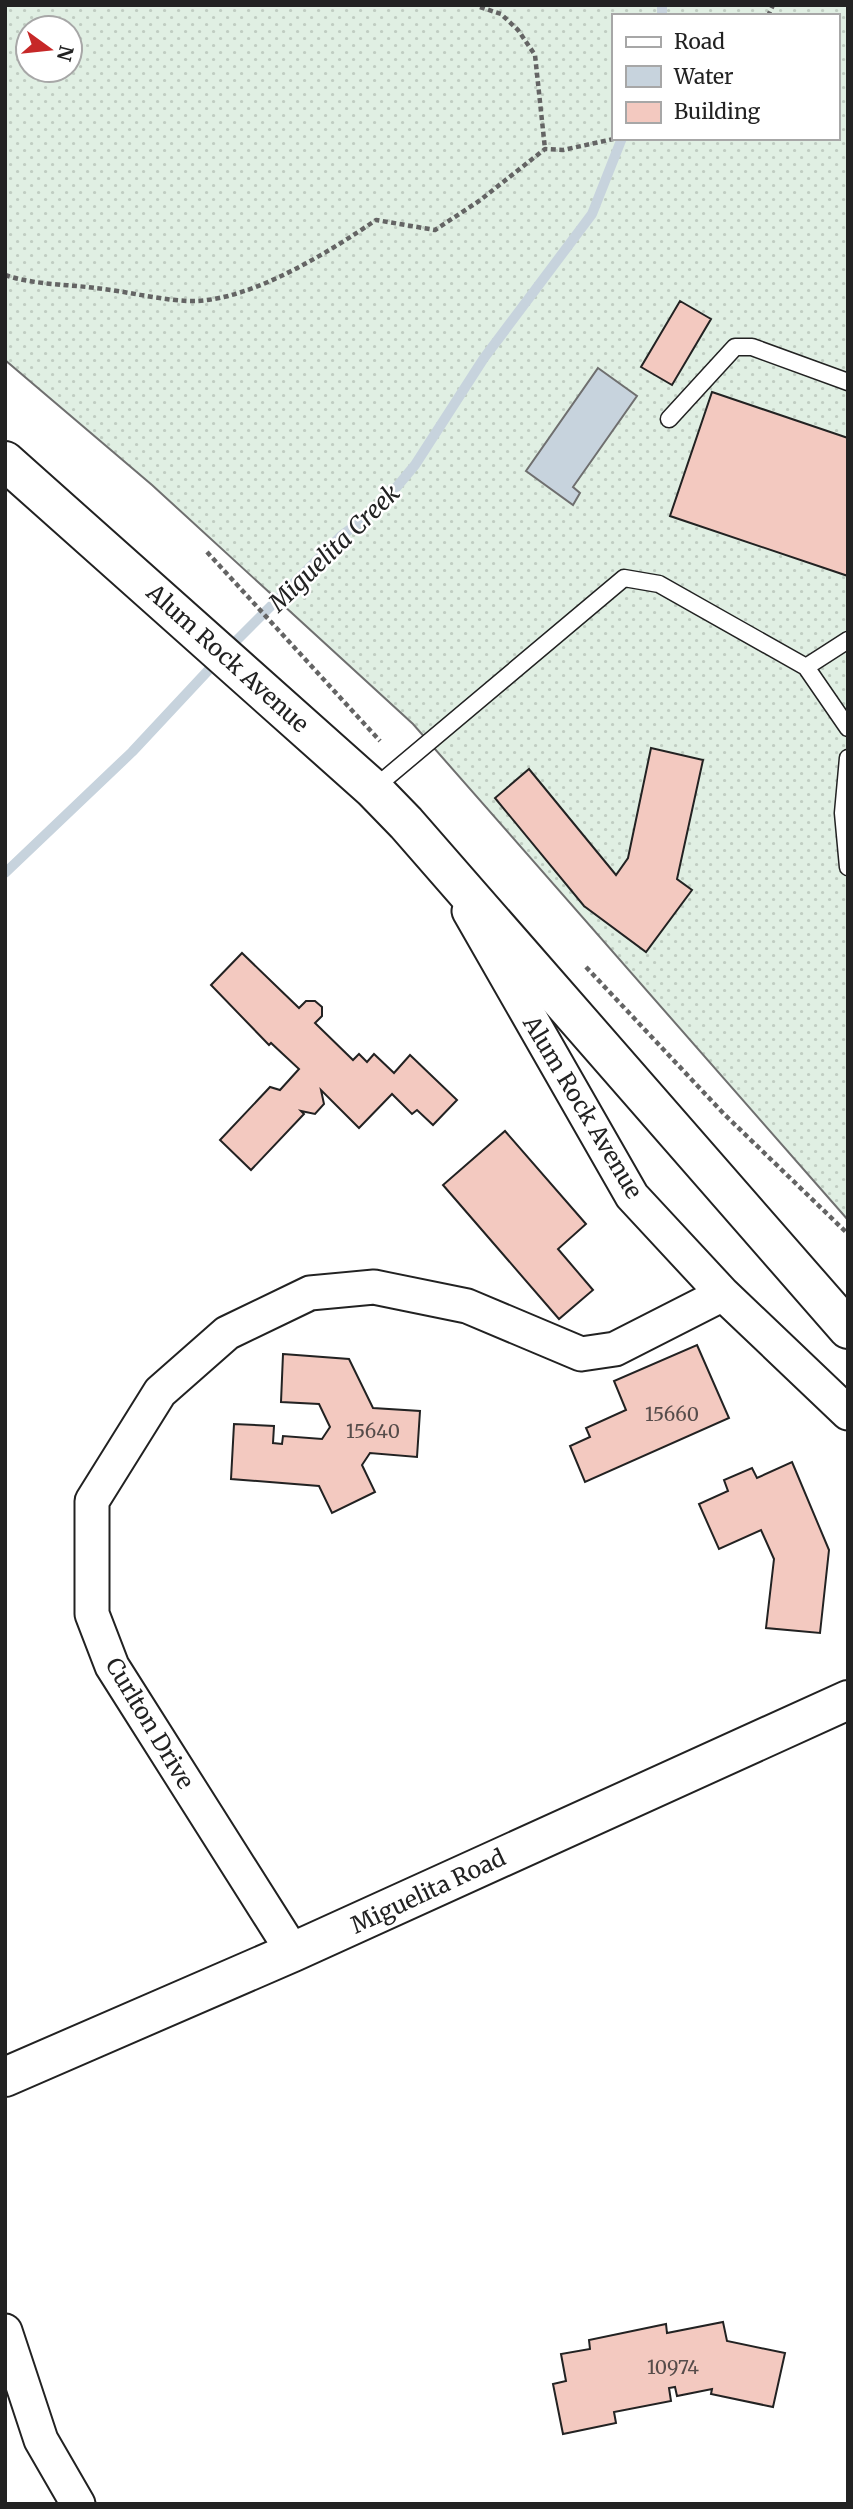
<svg xmlns="http://www.w3.org/2000/svg" width="853" height="2509" font-family="Merriweather,serif">
<style>
.grass{fill:url(#grass-dots);stroke:#6f6f6f;stroke-width:2;fill-rule:evenodd}
.water{fill:#c7d3dd;stroke:#6f6f6f;stroke-width:2}
.lines{fill:none;stroke-linecap:round;stroke-linejoin:round}
.stream{stroke:#c7d3dd;stroke-width:10}
.building{fill:#f3c9c0;stroke:#222;stroke-width:2}
.service-casing{stroke:#222;stroke-width:19}
.minor-casing{stroke:#222;stroke-width:37}
.tertiary-casing{stroke:#222;stroke-width:42}
.path{stroke:#646464;stroke-width:4.5;stroke-dasharray:5 3.5;stroke-linecap:butt}
.service{stroke:#fff;stroke-width:16}
.minor{stroke:#fff;stroke-width:33}
.tertiary{stroke:#fff;stroke-width:38}
.labels{text-anchor:middle;dominant-baseline:central;stroke-width:5;stroke-linejoin:round;paint-order:stroke}
.number-label{font-size:19px;fill:#564c4a}
.street-label{font-size:23px;fill:#222;stroke:#fff}
.water-label{font-size:24px;font-style:italic;fill:#222;stroke:#fff}
</style>
<defs>
<pattern id="grass-dots" width="8" height="8" patternUnits="userSpaceOnUse" patternTransform="scale(1.75)"><rect width="8" height="8" fill="#e0efe3"/><path d="M2 2h.1M6 6h.1" fill="none" stroke="#c0cdc2" stroke-width="1.8" stroke-linecap="round"/></pattern>
</defs>
<rect width="100%" height="100%" fill="#fff"/>
<!-- grass -->
<path class="grass" d="M5,5H848V1220L413,724L152,485L5,360ZM613,16H837V138H613ZM28,28H70V70H28Z"/>
<!-- water -->
<path class="water" d="M598,368L637,396L573,487L580,493L573,505L526,471Z"/>
<g class="lines">
<!-- stream -->
<path class="stream" d="M662,16V5
M5,873L132,752L231,646L341,536L380,507L415,465L484,358L592,214L622,138"/>
</g>
<!-- building -->
<path class="building" d="M680,301L711,319L672,385L641,367Z
M712,392L848,438V576L670,516Z
M651,748L703,760L677,879L692,890L646,952L584,906L495,798L529,769L616,875L628,858Z
M242,953L299,1008L306,1001H315L322,1007V1016L315,1023L353,1060L359,1054L367,1062L374,1054L394,1073L410,1055L457,1100L433,1125L417,1110L412,1114L392,1094L359,1128L321,1090L324,1104L315,1114L301,1111L304,1114L251,1170L220,1140L270,1087L280,1090L299,1069L271,1043L269,1045L211,985Z
M505,1131L586,1224L558,1249L593,1290L559,1319L443,1185Z
M697,1345L729,1418L585,1482L570,1446L590,1437L586,1428L626,1410L614,1381Z
M283,1354L349,1359L373,1408L420,1411L417,1457L370,1453L362,1465L375,1492L332,1513L319,1486L231,1479L234,1424L274,1426L273,1443L282,1444L283,1436L322,1439L330,1427L319,1404L281,1402Z
M792,1462L829,1550L820,1633L766,1628L774,1559L761,1530L719,1549L699,1504L728,1491L724,1480L752,1468L757,1478Z
M723,2322L727,2341L785,2353L773,2407L711,2394L712,2389L677,2396L675,2387L669,2388L671,2401L614,2412L616,2423L563,2434L553,2384L566,2381L561,2354L590,2349L589,2340L666,2324L667,2333Z"/>
<g class="lines">
<defs>
<path id="service" d="M669,419L735,347H752L848,382
M806,667L848,640
M848,758L843,813L848,867
M373,789L624,578L659,584L806,667L848,728"/>
<path id="minor" d="M469,911L632,1196L723,1294L848,1413
M293,1952L112,1666L92,1614V1501L160,1392L227,1333L310,1293L374,1287L467,1306L581,1354L615,1349L723,1294
M5,2331L41,2440L78,2504"/>
<path id="tertiary" d="M5,461L373,789L406,823L848,1329
M5,2077L293,1952L848,1700"/>
</defs>
<!-- service casing -->
<use href="#service" class="service-casing"/>
<!-- minor casing -->
<use href="#minor" class="minor-casing"/>
<!-- tertiary casing -->
<use href="#tertiary" class="tertiary-casing"/>
<!-- path -->
<path class="path" d="M480,7L501,14L518,30L535,55L545,149
M768,16L773,5
M5,275C35,285 65,284 95,288C127,291 167,302 197,301C255,298 329,252 376,220L435,230L479,201L545,149L563,150L618,138
M207,552L380,741
M586,967L724,1114L848,1234"/>
<!-- service -->
<use href="#service" class="service"/>
<!-- minor -->
<use href="#minor" class="minor"/>
<!-- tertiary -->
<use href="#tertiary" class="tertiary"/>
</g>
<g class="labels">
<!-- number labels -->
<g class="number-label">
<text x="672" y="1414">15660</text>
<text x="373" y="1431">15640</text>
<text x="673" y="2367">10974</text>
</g>
<!-- street labels -->
<g class="street-label">
<text transform="translate(228 658) rotate(42)">Alum Rock Avenue</text>
<text transform="translate(583 1107) rotate(59)">Alum Rock Avenue</text>
<text transform="translate(150 1723) rotate(59)">Curlton Drive</text>
<text transform="translate(428 1891) rotate(-25)">Miguelita Road</text>
</g>
<!-- water labels -->
<g class="water-label">
<text transform="translate(334 548) rotate(-44)">Miguelita Creek</text>
</g>
</g>
<!-- border -->
<rect width="853" height="2509" fill="none" stroke="#222222" stroke-width="14"/>
<!-- legend -->
<rect x="612" y="14" width="228" height="126" fill="#ffffff" stroke="#a7a7a7" stroke-width="2"/>
<rect x="626" y="37" width="35" height="10" fill="#ffffff" stroke="#a7a7a7" stroke-width="2"/>
<text x="674" y="49" font-size="21" fill="#222222">Road</text>
<rect x="626" y="66" width="35" height="21" fill="#c7d3dd" stroke="#a7a7a7" stroke-width="2"/>
<text x="674" y="84" font-size="21" fill="#222222">Water</text>
<rect x="626" y="102" width="35" height="21" fill="#f3c9c0" stroke="#a7a7a7" stroke-width="2"/>
<text x="674" y="119" font-size="21" fill="#222222">Building</text>
<!-- north arrow -->
<g transform="translate(49 49) rotate(105)"><circle r="33" fill="#ffffff" stroke="#a7a7a7" stroke-width="2"/>
<path d="M0-5L12 26L0 18L-12 26Z" fill="#c62828"/>
<text y="-10" font-size="19" font-weight="bold" text-anchor="middle" fill="#222222">N</text>
</g>
</svg>
